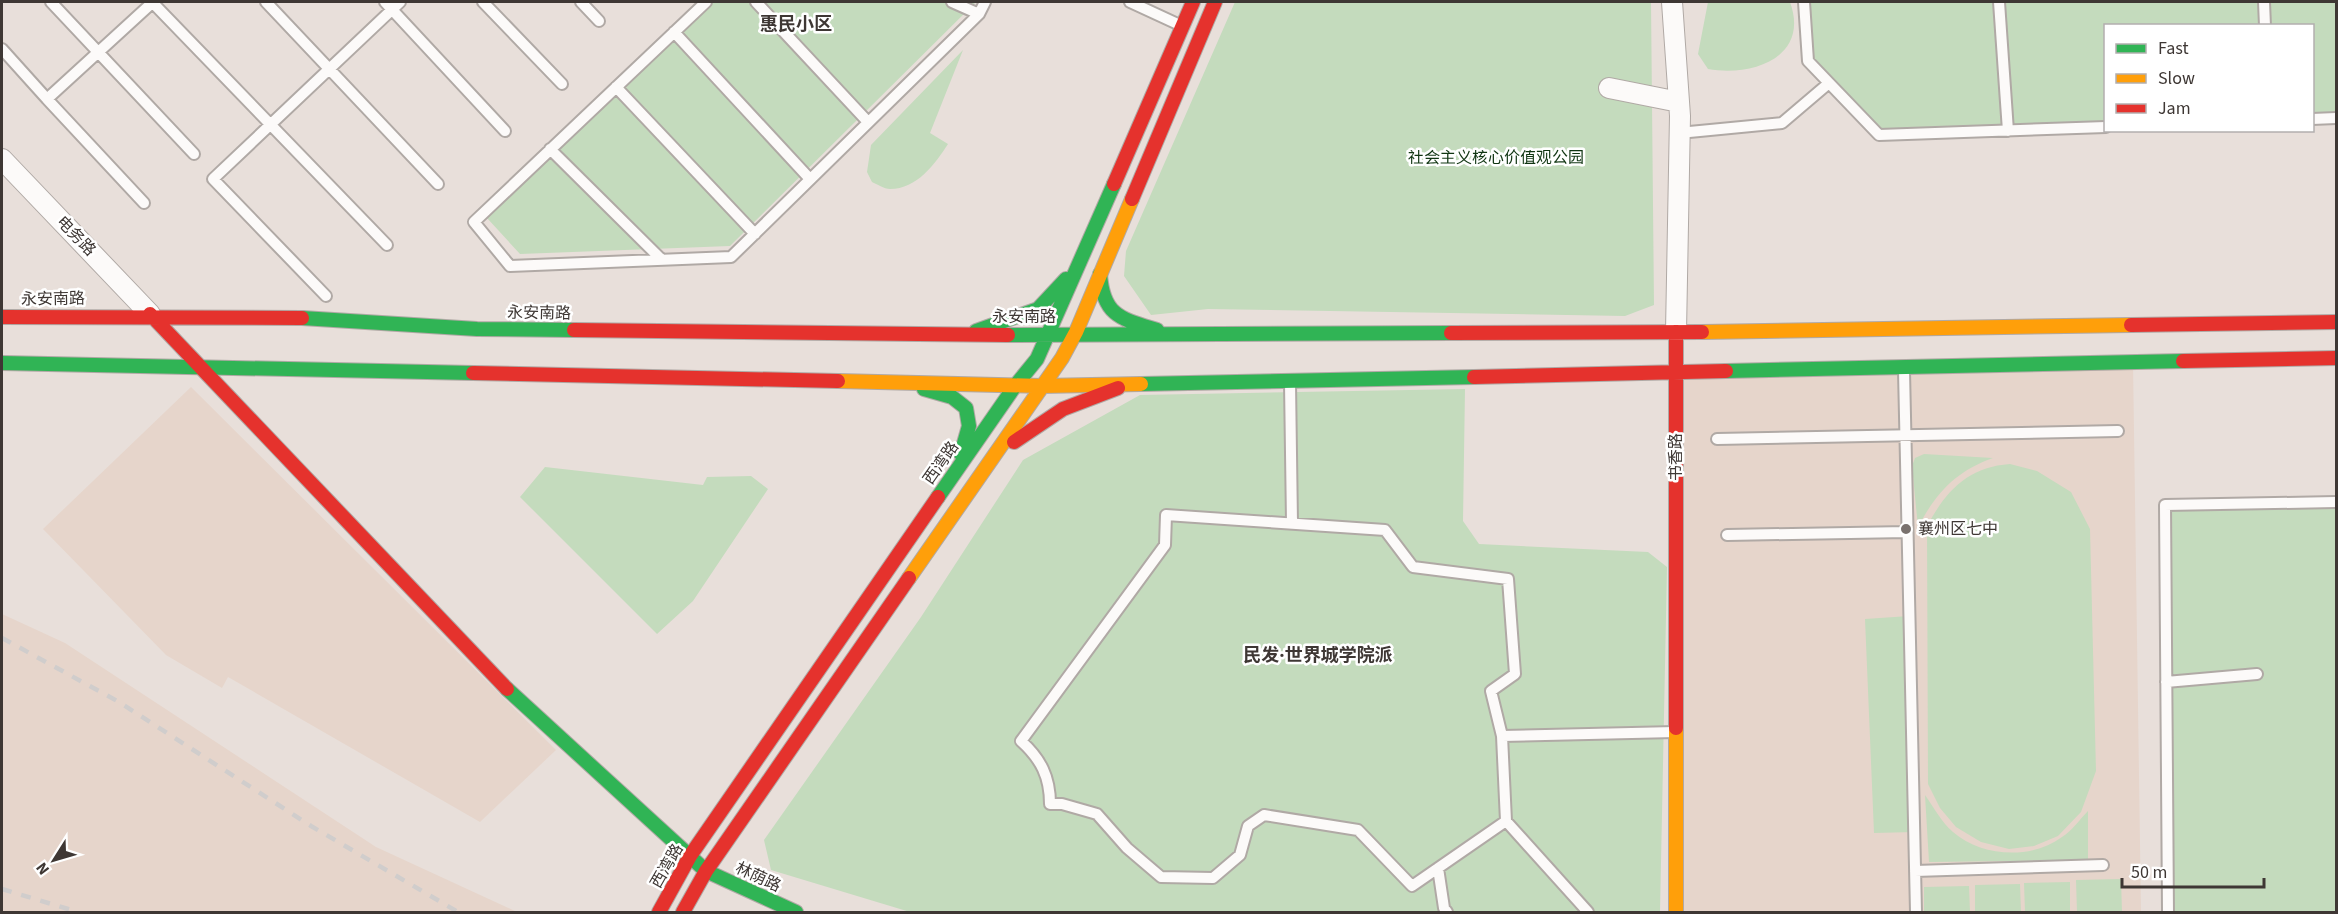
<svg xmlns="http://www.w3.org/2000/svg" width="2338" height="914" font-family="'Source Sans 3','Noto Sans SC',sans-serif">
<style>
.built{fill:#e6d5cb}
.green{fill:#c4dbbd}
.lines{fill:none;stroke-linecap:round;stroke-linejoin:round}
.lane-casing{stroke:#b0a9a5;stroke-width:14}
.street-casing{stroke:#b0a9a5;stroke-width:22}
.fast-casing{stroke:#b0a9a5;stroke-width:16}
.slow-casing{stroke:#b0a9a5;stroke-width:16}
.jam-casing{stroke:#b0a9a5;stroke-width:16}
.lane{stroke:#fcfaf9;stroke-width:10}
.street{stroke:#fcfaf9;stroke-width:20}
.fast{stroke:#30b455;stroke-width:14}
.slow{stroke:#ff9f0a;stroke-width:14}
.jam{stroke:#e5322d;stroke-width:14}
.rail{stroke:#d0cdcc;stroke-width:4.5;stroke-dasharray:10 10;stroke-linecap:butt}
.poi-dot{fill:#7a726e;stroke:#fff;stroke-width:2}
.labels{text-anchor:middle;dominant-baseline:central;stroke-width:5;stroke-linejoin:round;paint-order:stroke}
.park-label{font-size:16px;fill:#103512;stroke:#fff}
.street-label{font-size:16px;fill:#3e3734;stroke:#fff}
.poi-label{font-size:16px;fill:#3e3734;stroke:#fff;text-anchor:start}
.neighbourhood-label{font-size:18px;font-weight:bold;fill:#3e3734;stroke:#fff}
</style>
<rect width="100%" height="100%" fill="#e8dfda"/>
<!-- built -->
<path class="built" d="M2133,363L2141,912H1676V373Z
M191,387L556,750L480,822L228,677L222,688L166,655L43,529Z
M2,614L65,643L376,847L517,912H2Z"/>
<!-- green -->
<path class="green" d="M713,2H976L730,246L520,254L487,218Z
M1235,2H1651L1654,305L1625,316L1208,309L1151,315L1124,276L1126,251Z
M1708,2H1790C1810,57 1753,77 1708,69L1698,54Z
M1804,2H2336V118L2313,119L2312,26H2106L2105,127L1879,135L1808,61Z
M963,50L930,133L948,144C935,164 917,189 890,189C884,189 877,184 872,182L867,172L871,145Z
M1465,389L1463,521L1479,544L1648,552L1667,567L1660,912H910L771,870L764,840L921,617L1023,460L1140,395Z
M1924,454L1993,458C1956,471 1936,493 1918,527L1912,466L1915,458Z
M2010,464L2037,471L2071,492L2090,529L2096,771L2081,812L2058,836L2034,846L2009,849L1981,842L1956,827L1940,808L1928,784L1927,526C1946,491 1968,467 2010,464Z
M545,467L703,485L707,477L751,476L768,489L693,601L657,634L520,497Z
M2336,502V912H2168L2165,505Z
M1909,616L1915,832L1874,833L1865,619Z
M1925,795C1933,806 1942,823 1953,832C1982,857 2031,860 2062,837C2072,831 2080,819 2088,811V860L1929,862Z
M2121,879L2122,912H2077L2076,880Z
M2070,882V912H2025L2024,883Z
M2020,884L2021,912H1975V885Z
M1969,886L1970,912H1924V887Z"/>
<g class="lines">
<defs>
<path id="lane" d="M51,2L194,154
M152,2L387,245
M266,2L438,184
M385,2L505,131
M483,2L562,84
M581,2L599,21
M706,2L474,222L510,266L731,257L979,14L985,2
M756,2L868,122
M952,2L979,14
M1130,2L1182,26
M1804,2L1808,61L1879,135L2106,127
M1999,2L2008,131
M2264,2L2265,26
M674,32L810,179
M2,49L47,99L153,2
M616,87L755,234
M47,99L144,203
M2312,119L2336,118
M1679,133L1782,123L1829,83
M550,149L662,260
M326,296L213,179L400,2
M1904,371L1916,912
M1290,383L1292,523
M1717,439L2118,431
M1727,535L1907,532
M2166,682L2257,674
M1502,736L1491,691L1515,674L1508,579L1413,567L1385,530L1166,515L1165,545L1021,741C1041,759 1050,777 1050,804H1062L1097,814L1127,848L1161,877L1213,878L1240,855L1248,826L1264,815L1358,830L1412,886L1506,821L1502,736L1675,732
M1506,821L1588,912
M1438,868L1444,908L1447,912
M1915,871L2103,865
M2168,912L2165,505L2336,502"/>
<path id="street" d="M1672,2L1680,116L1676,332
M1609,88L1679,102
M2,159L150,314"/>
<path id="fast" d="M1100,274C1103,316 1121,319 1157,330
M302,318L477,329L574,330
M976,331L1038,309L1066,279
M1008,335L1451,333
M2,363L473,373
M1726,371L2183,361
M1141,384L1474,377
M924,389L952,397L966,408L969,426L961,454
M938,497L1015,386L1037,359L1114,184
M507,689L706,871L796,912"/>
<path id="slow" d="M1702,332L2131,325
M838,381L1042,386L1141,384
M909,578L1062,358L1076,332L1132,199
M1676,728V912"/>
<path id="jam" d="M1114,184L1193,2
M1132,199L1215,2
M150,314L507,689
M2,317L302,318
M2131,325L2336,322
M574,330L1008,335
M1676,332V728
M1451,333L1702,332
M2183,361L2336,358
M473,373L838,381
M1474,377L1726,371
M1014,442L1063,409L1118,388
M659,912L690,856L938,497
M683,912L706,871L909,578"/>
</defs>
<!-- lane casing -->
<use href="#lane" class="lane-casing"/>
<!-- street casing -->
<use href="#street" class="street-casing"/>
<!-- fast casing -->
<use href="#fast" class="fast-casing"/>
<!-- slow casing -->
<use href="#slow" class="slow-casing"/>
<!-- jam casing -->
<use href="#jam" class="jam-casing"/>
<!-- lane -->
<use href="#lane" class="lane"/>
<!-- street -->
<use href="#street" class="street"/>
<!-- fast -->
<use href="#fast" class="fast"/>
<!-- slow -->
<use href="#slow" class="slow"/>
<!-- jam -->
<use href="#jam" class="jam"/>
<!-- rail -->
<path class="rail" d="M2,638L119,702L311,826L458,912
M2,889L78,912"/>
</g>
<!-- markers -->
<circle class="poi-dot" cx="1906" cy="529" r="6"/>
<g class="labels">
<!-- park labels -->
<g class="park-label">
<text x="1496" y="158">社会主义核心价值观公园</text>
</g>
<!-- street labels -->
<g class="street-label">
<text transform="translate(76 236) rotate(46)">电务路</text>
<text transform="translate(53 299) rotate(-1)">永安南路</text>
<text transform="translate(539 313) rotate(1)">永安南路</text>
<text x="1024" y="317">永安南路</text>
<text transform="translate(1676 457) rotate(-90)">书香路</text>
<text transform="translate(941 463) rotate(-55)">西湾路</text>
<text transform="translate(667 866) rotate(-60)">西湾路</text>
<text transform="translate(758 877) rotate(25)">林荫路</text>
</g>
<!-- poi labels -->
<g class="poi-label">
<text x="1918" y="529">襄州区七中</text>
</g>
<!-- neighbourhood labels -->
<g class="neighbourhood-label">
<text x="796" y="24">惠民小区</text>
<text x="1318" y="655">民发·世界城学院派</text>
</g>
</g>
<!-- border -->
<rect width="2338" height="914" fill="none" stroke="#3e3734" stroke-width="6"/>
<!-- legend -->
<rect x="2104" y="24" width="210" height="108" fill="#ffffff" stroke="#b2afae" stroke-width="1.5"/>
<rect x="2116" y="44" width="30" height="9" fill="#30b455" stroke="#b2afae" stroke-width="1.5"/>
<text x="2158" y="54" font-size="18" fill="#3e3734">Fast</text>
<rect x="2116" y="74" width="30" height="9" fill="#ff9f0a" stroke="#b2afae" stroke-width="1.5"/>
<text x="2158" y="84" font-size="18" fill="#3e3734">Slow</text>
<rect x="2116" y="104" width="30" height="9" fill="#e5322d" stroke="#b2afae" stroke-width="1.5"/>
<text x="2158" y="114" font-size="18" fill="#3e3734">Jam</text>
<!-- north arrow -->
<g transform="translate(54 860) rotate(233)" stroke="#ffffff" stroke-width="4.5" paint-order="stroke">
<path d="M0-4.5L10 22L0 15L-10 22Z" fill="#3e3734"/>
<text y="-9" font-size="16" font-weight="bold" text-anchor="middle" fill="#3e3734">N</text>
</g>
<!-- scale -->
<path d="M2122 878v9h142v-9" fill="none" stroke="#3e3734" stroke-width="3"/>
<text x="2131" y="878" font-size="18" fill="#3e3734" stroke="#ffffff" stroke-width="4.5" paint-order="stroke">50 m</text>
</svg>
